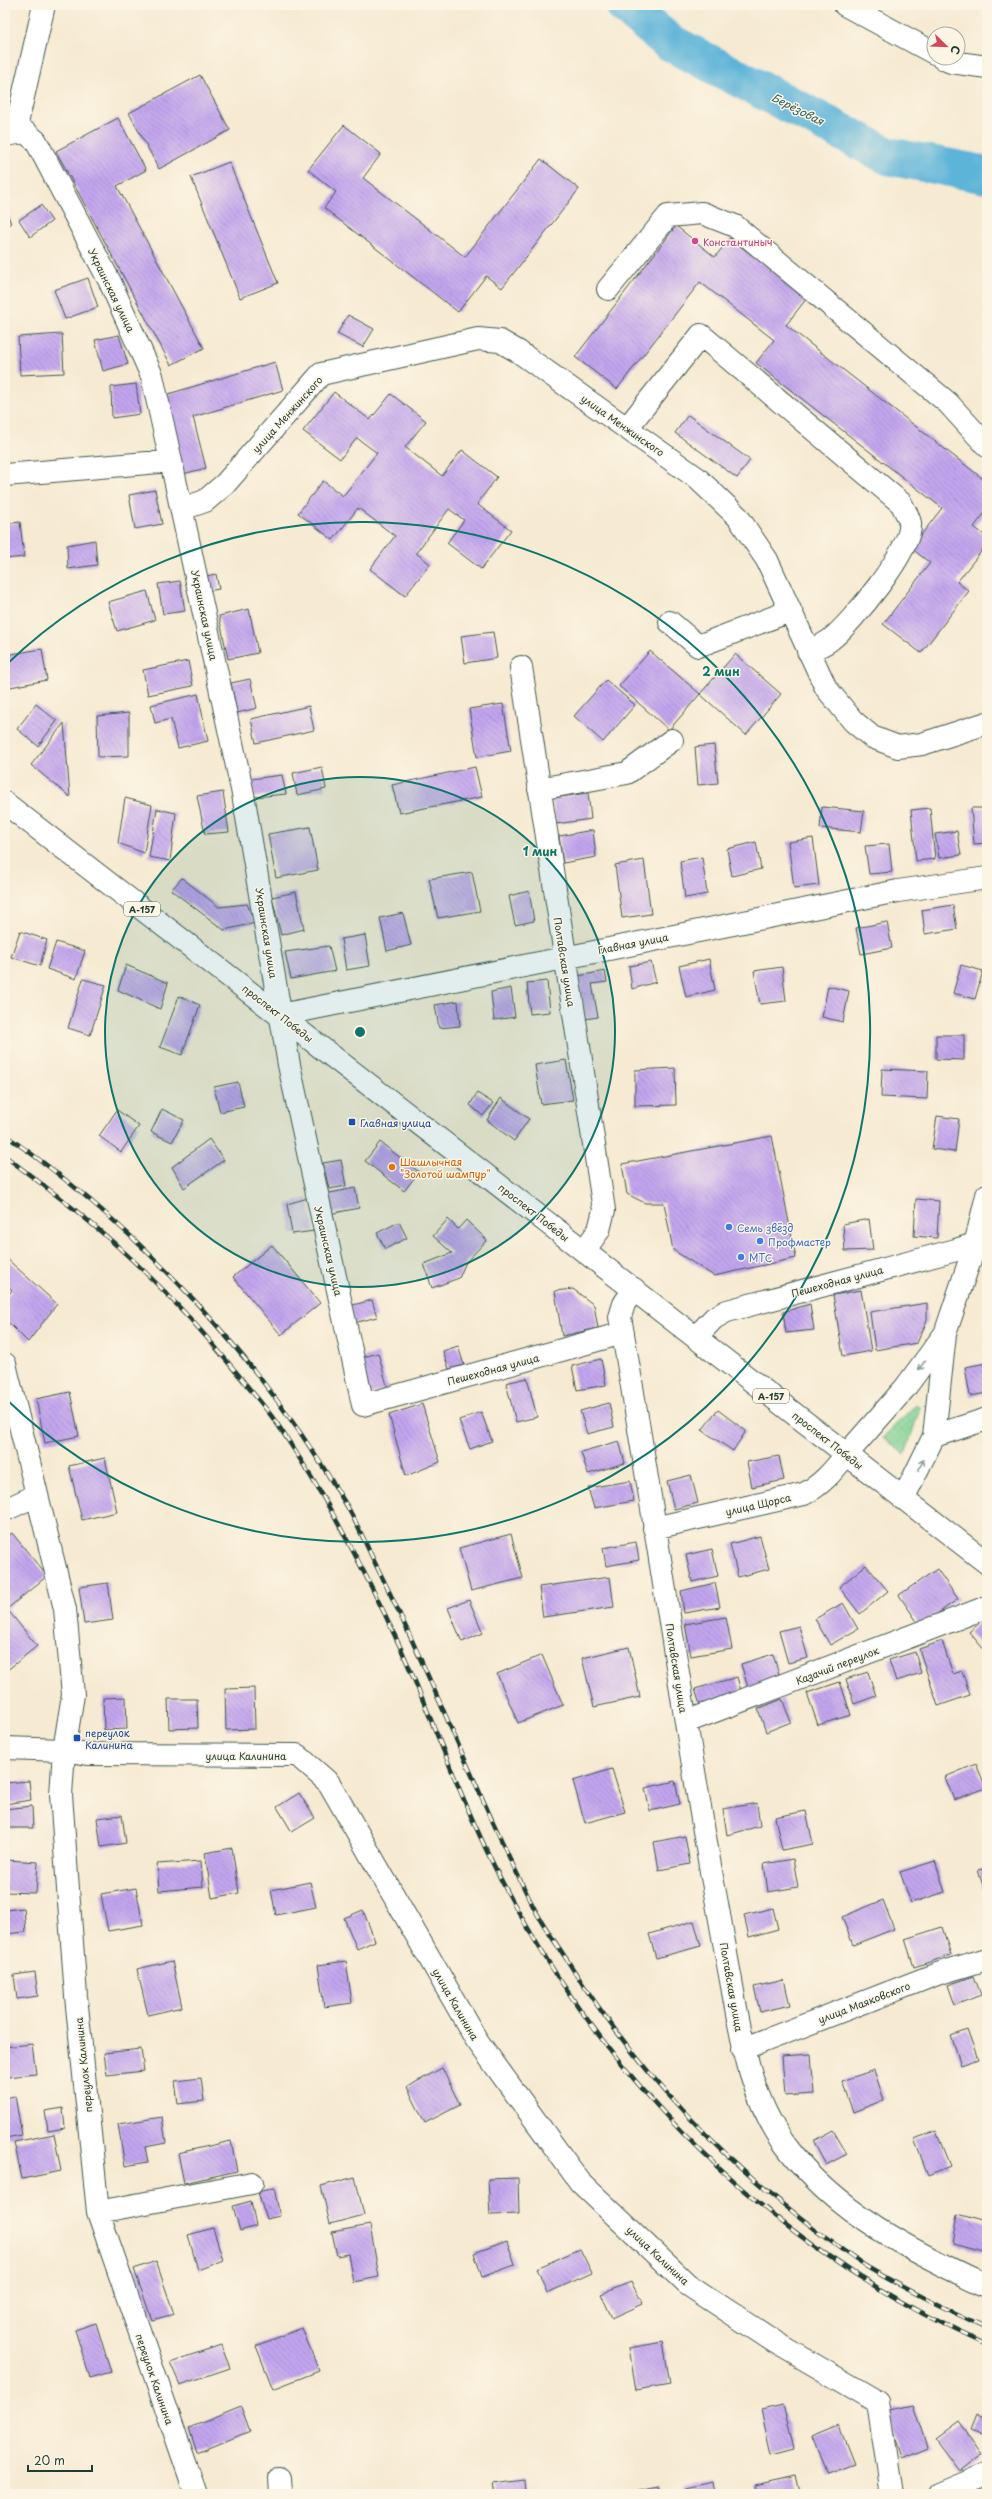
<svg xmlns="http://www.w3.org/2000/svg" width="992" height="2499" font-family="'Playpen Sans',sans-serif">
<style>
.green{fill:url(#green-dots);stroke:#4e8664}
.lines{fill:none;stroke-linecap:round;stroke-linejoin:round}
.river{stroke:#5cb4d9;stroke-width:38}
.building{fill:url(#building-back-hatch)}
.minor-casing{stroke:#3f574c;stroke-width:24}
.major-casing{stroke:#3f574c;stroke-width:24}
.minor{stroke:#fff;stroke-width:22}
.major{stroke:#fff;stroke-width:22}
.rail-casing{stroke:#1f3d34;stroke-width:4.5}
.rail{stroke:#fcf5e5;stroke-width:3;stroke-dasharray:9;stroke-linecap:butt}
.oneway{stroke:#8f9e9a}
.ring{fill:none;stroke:#0f766e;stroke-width:2}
.hotel-dot{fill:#d1479c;stroke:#fcf5e5;stroke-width:1.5}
.transit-dot{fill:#1a4fb4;stroke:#fcf5e5;stroke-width:1.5}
.food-dot{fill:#e8710a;stroke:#fcf5e5;stroke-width:1.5}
.shop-dot{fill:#3f7fe0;stroke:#fcf5e5;stroke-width:1.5}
.labels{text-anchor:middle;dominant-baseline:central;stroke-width:3;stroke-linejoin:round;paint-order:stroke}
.shield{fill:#fcf5e5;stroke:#617469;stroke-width:1}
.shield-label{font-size:9px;font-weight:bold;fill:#1f3d34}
.hotel-label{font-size:10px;fill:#b23c85;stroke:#fcf5e5;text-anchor:start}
.street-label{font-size:10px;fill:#1f3d34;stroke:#fcf5e5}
.transit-label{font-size:10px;fill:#164399;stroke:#fcf5e5;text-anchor:start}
.food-label{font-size:10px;fill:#c56008;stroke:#fcf5e5;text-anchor:start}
.shop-label{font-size:10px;fill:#366cbe;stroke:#fcf5e5;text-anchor:start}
.water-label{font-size:11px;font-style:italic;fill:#2e5b5d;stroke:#fcf5e5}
.centre{fill:#0f766e;stroke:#fcf5e5;stroke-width:2}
.ring-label{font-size:12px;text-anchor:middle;font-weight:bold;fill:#0f766e;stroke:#fcf5e5;stroke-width:3;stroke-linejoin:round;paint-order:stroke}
</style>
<defs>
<pattern id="green-dots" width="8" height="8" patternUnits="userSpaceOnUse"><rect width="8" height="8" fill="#7dd093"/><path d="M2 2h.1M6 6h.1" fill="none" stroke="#66aa79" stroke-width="1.8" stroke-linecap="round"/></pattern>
<pattern id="building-back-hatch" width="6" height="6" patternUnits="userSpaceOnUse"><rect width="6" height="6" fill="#c3a6ef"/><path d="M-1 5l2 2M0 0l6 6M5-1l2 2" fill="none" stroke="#9e88c2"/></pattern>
</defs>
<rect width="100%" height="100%" fill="#fcf5e5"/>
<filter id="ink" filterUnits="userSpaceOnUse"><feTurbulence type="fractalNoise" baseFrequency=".025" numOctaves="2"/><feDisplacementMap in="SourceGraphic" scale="8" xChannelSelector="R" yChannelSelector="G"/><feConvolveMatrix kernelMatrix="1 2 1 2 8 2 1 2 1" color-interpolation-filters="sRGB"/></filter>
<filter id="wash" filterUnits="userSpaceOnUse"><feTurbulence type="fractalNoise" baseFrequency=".012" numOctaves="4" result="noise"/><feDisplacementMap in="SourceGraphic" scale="16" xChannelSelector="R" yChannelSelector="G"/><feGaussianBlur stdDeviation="0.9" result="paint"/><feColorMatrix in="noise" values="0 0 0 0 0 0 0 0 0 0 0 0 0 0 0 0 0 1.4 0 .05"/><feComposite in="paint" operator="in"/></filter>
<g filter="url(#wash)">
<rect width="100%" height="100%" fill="#f6ead2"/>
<!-- green -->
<path class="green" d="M916,1404L920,1408L905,1455L883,1437Z"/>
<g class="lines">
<!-- river -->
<path class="river" d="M624,5L669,42L888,156L987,175"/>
</g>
<g id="blocks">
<!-- building -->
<path class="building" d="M200,75L230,130L159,169L129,113Z
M118,118L146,170L117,186L204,348L171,365L56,151Z
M344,125L381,154L363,178L465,257L541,159L579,189L502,288L486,276L458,312L324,208L336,192L308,170Z
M229,162L278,283L240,298L191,177Z
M41,205L52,221L30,237L19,220Z
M5,207L11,224L5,226Z
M676,226L715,257L730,238L807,298L786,325L987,482V510L974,527L987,537V544L957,582L969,591L921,653L883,624L930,563L911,548L942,508L756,363L774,340L700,282L617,389L575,357Z
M88,278L98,307L65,319L54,290Z
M348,315L374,329L363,347L337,334Z
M62,334L64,373L20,375L18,337Z
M119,335L128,364L103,371L95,340Z
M275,362L283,390L193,417L206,468L183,474L165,395Z
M136,384L140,414L112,418L111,387Z
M334,392L370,420L391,394L426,421L405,447L442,476L462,450L497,477L477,504L511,530L481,569L447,543L464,520L449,509L416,553L430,564L405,596L370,569L395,536L358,508L333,540L298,513L323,481L343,496L377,453L357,438L340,459L303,431Z
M688,415L750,460L737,478L675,433Z
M155,490L162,524L135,529L129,495Z
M20,522L24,557L5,559V524Z
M95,540L97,565L68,569L67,545Z
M216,574L219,589L208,591L206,576Z
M180,581L185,611L163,614L158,584Z
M147,591L155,620L117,631L108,602Z
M249,609L258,653L228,659L219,616Z
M493,632L497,658L465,663L461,636Z
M42,649L47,680L5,688V655Z
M650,651L700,694L669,730L619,686Z
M735,654L781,694L746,735L700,694Z
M188,661L193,686L148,695L143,670Z
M250,679L257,708L237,713L231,683Z
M606,680L635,705L603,742L574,716Z
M198,694L208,741L178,748L171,719L155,723L151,705Z
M36,704L57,721L38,746L17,729Z
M503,704L511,751L477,757L469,709Z
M309,706L314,730L256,743L251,719Z
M129,713V756L98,757L97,716Z
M64,723L70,797L31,765Z
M714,745L718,783L698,785L695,747Z
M322,767L326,789L297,795L293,773Z
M475,767L482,797L399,813L392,785Z
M282,775L286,794L255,797L251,779Z
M223,792L229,832L205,834L197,796Z
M588,793L591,819L556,824L552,798Z
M125,798L152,805L144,853L118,843Z
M822,807L864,811L861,832L820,828Z
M930,808L935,859L916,861L911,810Z
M971,808H987V843L974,844Z
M157,809L176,813L170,861L149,857Z
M310,827L318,870L276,878L268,834Z
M593,830L596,857L563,863L559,836Z
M957,831L961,855L939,858L935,834Z
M813,838L819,885L794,888L788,842Z
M756,842L761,869L732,876L727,849Z
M889,844L892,872L869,874L865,846Z
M702,857L707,894L685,898L680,861Z
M644,860L651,914L622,918L615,865Z
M472,872L480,911L438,918L429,879Z
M182,878L219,907L247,904L255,923L224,930L171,890Z
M529,891L534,921L515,925L509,896Z
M296,892L304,929L281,935L272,897Z
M953,905L957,929L925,934L922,910Z
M403,913L411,945L387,951L380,918Z
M887,922L892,948L861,954L856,928Z
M20,931L47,940L40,966L11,957Z
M365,935L370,966L346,970L341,939Z
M56,942L85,951L76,979L47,969Z
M329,946L335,971L291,979L285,952Z
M709,959L715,990L686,997L679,966Z
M651,962L656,982L632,989L629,966Z
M126,965L168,983L160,1009L118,990Z
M961,965L983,971L975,999L953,993Z
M782,967L786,1001L760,1004L754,971Z
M605,971L607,982L592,984L598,1017L585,1019L578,976Z
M83,979L106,985L90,1035L68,1028Z
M547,981L550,1012L530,1014L527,983Z
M828,986L849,991L843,1022L822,1017Z
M511,988L515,1017L494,1020L491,992Z
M179,996L200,1005L182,1055L160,1047Z
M458,1001L460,1026L439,1028L435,1005Z
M936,1035H964V1060L936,1059Z
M566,1060L573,1100L541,1104L535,1065Z
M675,1068L676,1105L635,1106V1070Z
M882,1069L928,1071L927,1099L881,1097Z
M238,1082L244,1107L220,1112L214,1087Z
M477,1093L493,1103L483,1116L470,1105Z
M501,1098L529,1119L514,1141L487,1120Z
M162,1109L184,1120L172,1142L151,1132Z
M117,1110L139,1126L121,1152L99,1136Z
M937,1116L959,1119L955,1152L932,1149Z
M772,1136L796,1258L714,1276L673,1250L664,1203H645L627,1194L622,1164Z
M209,1139L224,1160L184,1188L172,1167Z
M380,1142L419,1172L404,1191L365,1161Z
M341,1160L346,1186L329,1189L323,1163Z
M355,1188L359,1208L329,1214L325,1194Z
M308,1198L314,1231L292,1234L287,1204Z
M916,1199L939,1201L937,1238L914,1236Z
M448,1219L458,1229L466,1220L487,1240L466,1262L459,1278L432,1288L424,1264L452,1253L433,1236Z
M869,1219L873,1250L845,1251L843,1224Z
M399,1222L407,1238L385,1249L377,1233Z
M272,1245L320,1303L281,1335L233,1277Z
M5,1257L57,1304L28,1342L5,1319V1300L12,1290L5,1283Z
M573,1289L594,1305L598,1328L562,1336L555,1291Z
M861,1290L871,1351L843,1356L833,1295Z
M372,1300L377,1317L354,1323L349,1306Z
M927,1303V1321L917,1343L875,1350L870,1312Z
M810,1304L814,1330L786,1333L783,1312Z
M458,1346L464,1365L449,1369L443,1351Z
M378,1353L388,1389L367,1395L357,1359Z
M601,1359L606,1385L577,1390L572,1366Z
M987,1363V1393L970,1396L965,1367Z
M527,1378L537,1417L516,1422L506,1383Z
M70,1392L79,1436L45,1443L36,1399Z
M609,1403L614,1427L587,1434L580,1411Z
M422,1404L440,1462L406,1476L389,1415Z
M718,1410L746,1431L733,1451L702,1430Z
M481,1412L492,1441L470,1449L459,1420Z
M619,1441L625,1463L588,1474L581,1452Z
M779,1456L784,1480L752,1487L747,1462Z
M105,1458L117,1512L82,1520L69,1466Z
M691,1475L698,1503L674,1509L667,1481Z
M630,1481L634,1501L594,1508L588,1488Z
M12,1533L47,1576L7,1609L37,1646L5,1672V1538Z
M511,1534L523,1578L471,1591L459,1548Z
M760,1536L769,1569L738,1577L730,1544Z
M636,1542L639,1560L606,1566L603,1548Z
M712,1549L718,1576L692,1582L686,1555Z
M866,1565L888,1591L860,1614L839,1587Z
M937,1569L958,1599L920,1626L899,1595Z
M610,1577L614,1607L543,1617L539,1587Z
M108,1583L113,1620L84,1624L79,1587Z
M715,1583L720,1607L684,1613L681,1591Z
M469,1600L483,1633L462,1642L448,1608Z
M843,1603L858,1629L830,1645L815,1619Z
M726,1617L732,1649L691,1656L685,1624Z
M985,1618L987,1620V1653L969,1632Z
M799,1626L808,1658L788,1663L779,1631Z
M942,1641L953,1674L962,1671L970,1695L938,1706L919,1649Z
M629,1647L640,1697L594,1707L582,1658Z
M915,1652L921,1673L896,1681L889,1660Z
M773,1654L780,1678L748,1688L741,1664Z
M542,1655L563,1705L518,1723L497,1674Z
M868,1672L876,1696L854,1704L846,1679Z
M737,1677L741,1691L701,1708L695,1689Z
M840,1682L851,1715L818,1725L807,1693Z
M254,1688L255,1729L226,1730L225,1689Z
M126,1697L127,1729L104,1730L103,1698Z
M168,1699H197L198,1728L169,1729Z
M782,1699L791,1722L766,1732L758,1709Z
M976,1764L986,1788L954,1800L945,1777Z
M612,1769L625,1812L585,1823L573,1781Z
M29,1781L31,1800L5,1804V1783Z
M675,1781L680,1804L650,1811L645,1788Z
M299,1793L315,1818L292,1832L277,1807Z
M757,1803L760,1826L727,1835L723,1809Z
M32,1806L33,1828H7L5,1809Z
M806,1811L813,1844L782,1850L775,1817Z
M122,1815L126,1843L101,1847L97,1818Z
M685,1836L690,1864L659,1870L654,1842Z
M232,1848L239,1893L212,1898L205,1853Z
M793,1859L798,1887L768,1892L764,1864Z
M6,1860L38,1862L36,1893L5,1892Z
M201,1861L203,1887L159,1891L157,1864Z
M935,1861L945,1892L911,1903L900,1872Z
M987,1868V1898L978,1870Z
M310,1882L316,1907L276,1915L271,1890Z
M136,1888L143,1925L108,1931L101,1894Z
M883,1900L894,1929L853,1945L842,1917Z
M24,1908L26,1932L5,1934V1910Z
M773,1908L778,1929L749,1937L744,1915Z
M363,1910L375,1941L357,1949L344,1918Z
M694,1921L701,1946L656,1958L649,1934Z
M942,1927L951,1955L914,1967L905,1939Z
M172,1961L182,2007L148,2015L137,1969Z
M346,1961L352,2003L324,2007L318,1965Z
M35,1972L38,1996L17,1999L14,1975Z
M974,1976L981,1995L955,2005L948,1985Z
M784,1980L790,2005L760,2012L754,1987Z
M967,2029L978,2059L961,2065L951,2035Z
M32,2044L36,2074L7,2077L5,2047Z
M141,2049L144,2071L107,2075L104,2053Z
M811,2054L814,2094L785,2096L782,2056Z
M442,2068L460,2105L425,2123L407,2087Z
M874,2070L884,2100L853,2112L842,2081Z
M201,2078L204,2101L178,2104L175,2081Z
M15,2096L22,2135L5,2138V2098Z
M63,2108L65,2128L48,2131L45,2111Z
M162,2117L166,2143L145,2147L148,2162L125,2166L118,2124Z
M833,2130L847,2154L826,2165L813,2141Z
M936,2131L950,2166L928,2175L914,2139Z
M54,2134L61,2171L22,2179L14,2142Z
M231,2141L237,2171L184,2183L178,2153Z
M355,2177L364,2215L330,2224L321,2186Z
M518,2178L519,2214L490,2215L488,2179Z
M274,2188L280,2216L266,2219L258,2192Z
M251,2201L256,2226L240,2231L233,2206Z
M958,2214L987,2222L986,2253L953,2244Z
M370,2225L379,2277L353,2282L348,2254L337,2256L332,2232Z
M213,2228L223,2260L198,2270L188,2235Z
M507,2241L515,2265L482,2277L474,2253Z
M580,2249L592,2273L547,2293L537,2268Z
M156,2261L174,2314L152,2320L134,2269Z
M631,2282L643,2304L612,2318L601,2294Z
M96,2323L111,2372L90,2378L75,2330Z
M302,2328L319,2371L273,2389L256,2346Z
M663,2342L670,2384L636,2390L629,2348Z
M221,2345L230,2368L180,2385L170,2362Z
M783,2405L794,2448L771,2454L761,2410Z
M914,2405L928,2447L902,2458L886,2411Z
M241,2407L250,2431L197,2453L189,2428Z
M978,2414L987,2418V2435L972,2429Z
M960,2421L983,2453L960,2471L936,2439Z
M839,2426L854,2464L827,2474L812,2437Z
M795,2476L800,2494H756L755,2485Z
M525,2480L526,2494H495L493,2484Z
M713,2482L715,2494H685L684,2488Z
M985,2483L987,2494H963Z
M658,2486L660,2494H626V2493Z"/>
</g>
</g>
<g filter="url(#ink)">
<use href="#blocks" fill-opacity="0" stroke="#3f574c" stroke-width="1"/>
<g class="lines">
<defs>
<path id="minor" d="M845,5L934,53
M942,58L951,62L987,67
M15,132L44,5
M5,135L25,132L36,141L110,282L152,376L171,461
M608,289L668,216L702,213L735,226L948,403L987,446
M627,428L701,335L901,503C904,509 909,517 910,523C914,548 850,625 830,640C824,645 815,648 808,651
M5,475L171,461L243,794L289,1065L363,1405L623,1333
M182,509L205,501L225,484L321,374L478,339L500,341L519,352L697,478L738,517L767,560L826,688L853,721L872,737L898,747L922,744L987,723
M670,622L698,646L790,611
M521,667L604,1210L599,1230L584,1251
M539,789L627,773L672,740
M280,1015L898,891L987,878
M634,1289L624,1304L620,1317C653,1503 679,1691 712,1877C719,1913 725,1949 732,1986C742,2042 751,2099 786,2146C836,2213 913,2252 987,2286
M696,1337L714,1318L727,1311L956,1250L987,1240
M5,1364L65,1609L73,1695L64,1750L61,1795L76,1996L98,2212L196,2494
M934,1436L987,1419
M5,1510L37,1495
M654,1528L804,1494C823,1484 833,1471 846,1455
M686,1722L987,1607
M5,1748L64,1750L88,1754L297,1755L329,1783L476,2039L580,2182L687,2284L775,2342L878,2402L892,2494
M743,2049L937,1974L987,1959
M98,2212L252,2183
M280,2478L281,2494
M939,2494L987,2474"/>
<path id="major" d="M5,803L987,1563
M846,1455L905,1388L944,1335
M903,1499L934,1436L945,1334L975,1245L987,1195"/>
</defs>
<!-- minor casing -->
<use href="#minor" class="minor-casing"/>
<!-- major casing -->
<use href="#major" class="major-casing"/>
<!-- minor -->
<use href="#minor" class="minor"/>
<!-- major -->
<use href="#major" class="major"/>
<defs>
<path id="rail" d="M5,1135C142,1229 263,1363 347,1506C360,1529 370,1554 382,1577C435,1684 477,1795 531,1902C541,1923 556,1943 569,1963C634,2066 718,2156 815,2229C832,2242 849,2256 867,2267C905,2289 946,2309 987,2328
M5,1156C32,1177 60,1197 86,1219C143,1266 195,1321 241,1378C254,1395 269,1411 280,1428C327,1498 367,1574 402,1651C440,1737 471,1829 518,1911C626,2104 785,2255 987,2345"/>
</defs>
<!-- rail casing -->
<use href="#rail" class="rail-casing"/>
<!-- rail -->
<use href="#rail" class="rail"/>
</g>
<!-- one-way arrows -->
<defs><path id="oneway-shaft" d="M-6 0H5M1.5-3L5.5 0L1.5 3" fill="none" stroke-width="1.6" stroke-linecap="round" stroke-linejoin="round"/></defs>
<g class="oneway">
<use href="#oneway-shaft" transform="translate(922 1365) rotate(126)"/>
<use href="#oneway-shaft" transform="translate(921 1465) rotate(-65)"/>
</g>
</g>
<!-- distance rings -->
<circle cx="360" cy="1032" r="255" fill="#0f766e" fill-opacity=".12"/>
<g class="ring">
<circle cx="360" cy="1032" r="255"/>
<path d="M6 665A510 510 0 1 1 6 1399"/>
</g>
<!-- markers -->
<circle class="hotel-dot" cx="695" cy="241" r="4"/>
<g class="transit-dot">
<rect x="348" y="1118" width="8" height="8" rx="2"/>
<rect x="73" y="1734" width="8" height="8" rx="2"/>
</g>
<circle class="food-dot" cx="392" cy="1167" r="4"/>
<g class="shop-dot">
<circle cx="729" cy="1227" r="4"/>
<circle cx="760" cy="1241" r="4"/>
<circle cx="741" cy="1257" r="4"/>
</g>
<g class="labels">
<!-- shield labels -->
<g class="shield">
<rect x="124" y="902" width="36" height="14" rx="3"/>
<rect x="753" y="1389" width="36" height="14" rx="3"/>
</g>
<g class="shield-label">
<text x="142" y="909">А-157</text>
<text x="771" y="1396">А-157</text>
</g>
<!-- hotel labels -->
<g class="hotel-label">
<text x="703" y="241">Константиныч</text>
</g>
<!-- street labels -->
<g class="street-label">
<text transform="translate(112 290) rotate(64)">Украинская улица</text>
<text transform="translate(287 414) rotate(-48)">улица Менжинского</text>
<text transform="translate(623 425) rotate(35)">улица Менжинского</text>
<text transform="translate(205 615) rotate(78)">Украинская улица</text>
<text transform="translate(267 933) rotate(81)">Украинская улица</text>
<text transform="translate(633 943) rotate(-11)">Главная улица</text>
<text transform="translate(565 962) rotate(81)">Полтавская улица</text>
<text transform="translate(278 1013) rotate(38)">проспект Победы</text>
<text transform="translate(534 1212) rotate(38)">проспект Победы</text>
<text transform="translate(329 1251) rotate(77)">Украинская улица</text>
<text transform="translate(837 1281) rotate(-15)">Пешеходная улица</text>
<text transform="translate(493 1369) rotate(-15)">Пешеходная улица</text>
<text transform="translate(828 1440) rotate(38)">проспект Победы</text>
<text transform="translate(758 1504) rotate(-13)">улица Щорса</text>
<text transform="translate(837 1665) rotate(-21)">Казачий переулок</text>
<text transform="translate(677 1668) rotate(81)">Полтавская улица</text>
<text x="246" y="1755">улица Калинина</text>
<text transform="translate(732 1987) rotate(80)">Полтавская улица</text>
<text transform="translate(864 2002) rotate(-21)">улица Маяковского</text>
<text transform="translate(456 2004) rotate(60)">улица Калинина</text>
<text transform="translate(83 2065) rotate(-96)">переулок Калинина</text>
<text transform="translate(658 2255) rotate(43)">улица Калинина</text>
<text transform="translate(155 2379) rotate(71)">переулок Калинина</text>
</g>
<!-- transit labels -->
<g class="transit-label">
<text x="360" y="1122">Главная улица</text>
<text x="85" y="1732">переулок<tspan x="85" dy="12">Калинина</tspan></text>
</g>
<!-- food labels -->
<g class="food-label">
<text x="400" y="1161">Шашлычная<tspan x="400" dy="12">"Золотой шампур"</tspan></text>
</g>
<!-- shop labels -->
<g class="shop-label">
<text x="737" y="1227">Семь звёзд</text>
<text x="768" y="1241">Профмастер</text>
<text x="749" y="1257">МТС</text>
</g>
<!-- water labels -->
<g class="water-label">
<text transform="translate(798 109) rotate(27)">Берёзовая</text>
</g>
</g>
<circle cx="360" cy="1032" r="6" class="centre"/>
<g class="ring-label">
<text x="721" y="676">2 мин</text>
<text x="540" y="856">1 мин</text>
</g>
<!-- margin -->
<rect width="992" height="2499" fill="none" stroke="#fcf5e5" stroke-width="20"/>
<!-- north arrow -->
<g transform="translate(946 46) rotate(113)"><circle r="19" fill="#fcf5e5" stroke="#a4ab9e"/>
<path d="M0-3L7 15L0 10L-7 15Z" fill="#d1495b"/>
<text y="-6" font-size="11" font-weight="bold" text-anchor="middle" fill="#1f3d34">С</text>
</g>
<!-- scale -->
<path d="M28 2465v6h64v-6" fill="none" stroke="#1f3d34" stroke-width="2"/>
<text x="34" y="2465" font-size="12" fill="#1f3d34" stroke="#fcf5e5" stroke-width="3" paint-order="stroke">20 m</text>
</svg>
